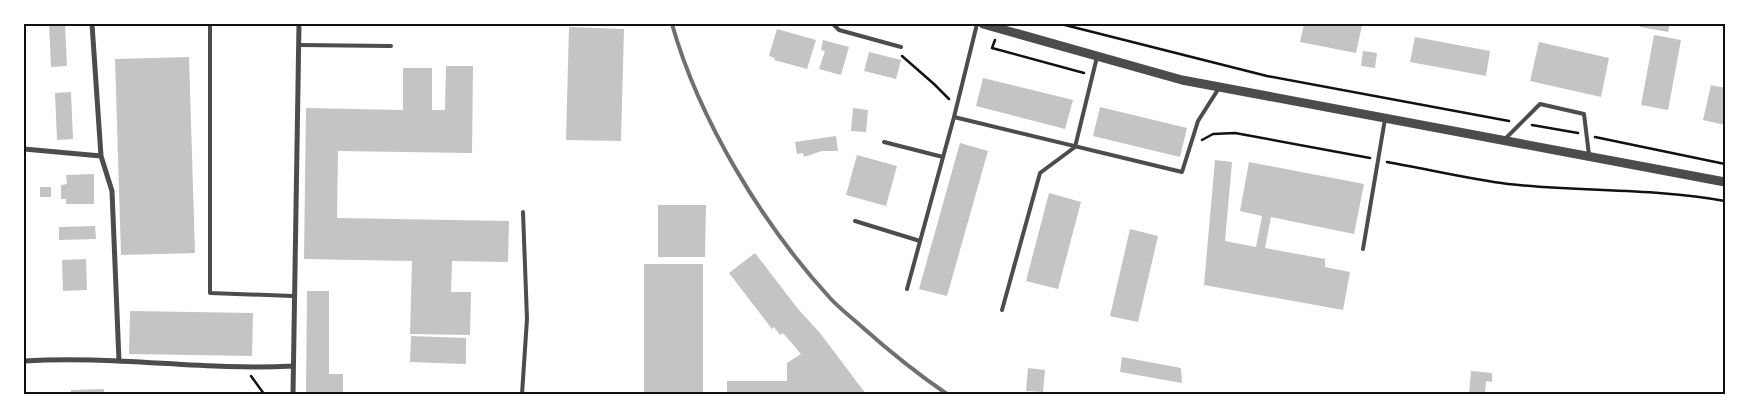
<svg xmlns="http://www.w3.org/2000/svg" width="1749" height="418" font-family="Lato,sans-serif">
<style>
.building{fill:#c4c4c4}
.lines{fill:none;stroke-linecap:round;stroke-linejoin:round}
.path{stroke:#111;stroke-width:2.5}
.service{stroke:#4c4c4c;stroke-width:4}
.minor{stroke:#4c4c4c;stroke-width:5}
.tertiary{stroke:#4c4c4c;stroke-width:9}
.rail{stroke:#707070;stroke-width:4}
.neatline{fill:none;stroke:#111;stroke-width:2}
</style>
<rect width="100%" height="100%" fill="#fff"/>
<!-- building -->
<path class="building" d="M49,24H65L67,66L51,67Z
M1304,24L1362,25L1356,53L1300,42Z
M1641,24H1670L1668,32L1640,27Z
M569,27L624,29L621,141L566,140Z
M777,29L816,40L807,69L774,60L775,58L769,56Z
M1654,35L1681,40L1668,110L1641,105Z
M1415,37L1490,51L1486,76L1410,62Z
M823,40L849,47L841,75L819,69L825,51L821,50Z
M1539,42L1609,58L1601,97L1530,81Z
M1363,51L1377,53L1375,68L1361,66Z
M869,52L901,60L896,79L864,71Z
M189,57L195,253L121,255L115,59Z
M446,66H473L472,153L338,151L337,218L509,221L508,262L452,261L451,292H471L470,335L410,334L412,261L304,259L306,108L403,110V68H432V110H445Z
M983,78L1073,100L1065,129L976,106Z
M1711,85L1725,88V125L1703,120Z
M71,92L73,139L57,140L55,93Z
M1100,107L1187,128L1180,157L1093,136Z
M853,108L868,110L866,132L851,131Z
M836,136L838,151H822L804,157L803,153L797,154L795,142Z
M960,143L988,151L947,296L919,289Z
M857,155L897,166L886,206L846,195Z
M1215,160L1232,162L1225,241L1256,247L1262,216L1240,211L1249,162L1364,184L1354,234L1271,217L1265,248L1325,259V267L1350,272L1343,310L1204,285Z
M94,174V204H66V199H61V185L67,184L66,175Z
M40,187H51V197H40Z
M1049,193L1081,202L1058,289L1026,281Z
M658,205H706L705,257H658Z
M95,226L96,239L59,240V227Z
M1130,229L1158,236L1138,322L1110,316Z
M755,253L798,309L820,333L866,394H727V381H787V363L801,354L783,333L780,335L774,327L772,329L729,273Z
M86,259L87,290L63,291L62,260Z
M644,264H703V394H644Z
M307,291H329V374H343V394H306Z
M130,311L253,313L252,356L129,354Z
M411,336L466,338V364L410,362Z
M1122,357L1181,368L1182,383L1120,372Z
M1028,368L1045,370L1043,392L1026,391Z
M1471,371L1492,373V382L1486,381L1485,394H1469Z
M104,389V394H71V390Z"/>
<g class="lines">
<!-- path -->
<path class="path" d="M1061,24L1267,76L1509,121
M995,40L992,48L1084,73
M902,56L934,84L949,99
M1532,125L1578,133
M1595,137L1725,164
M1202,140L1213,134L1235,133L1370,158
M1387,162C1427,169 1468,179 1508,184C1580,192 1654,188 1725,201
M251,376L264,394"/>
<!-- service -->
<path class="service" d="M210,24V293L293,296
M833,24L839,30L901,47
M299,45L391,46
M954,117L1182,172L1198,121L1219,88
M1505,139L1540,104L1584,114L1589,155
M884,142L943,157
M855,221L920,241
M1363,249L1385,119
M907,289L954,117L977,24
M1002,310L1040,173L1075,147L1097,57
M522,394L527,319L523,212"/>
<!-- minor -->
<path class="minor" d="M92,24L101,156L112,191L119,361
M24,149L101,156
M24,361C114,355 203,371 293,366
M293,394L299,24"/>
<!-- tertiary -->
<path class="tertiary" d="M983,24L1182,80L1725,182"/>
<!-- rail -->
<path class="rail" d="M672,24C699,120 763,225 830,298C839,308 851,317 861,326C889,351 916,373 947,394"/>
</g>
<!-- border -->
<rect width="1749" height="418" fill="none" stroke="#ffffff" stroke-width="50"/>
<rect x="25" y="25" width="1699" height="368" class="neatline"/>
</svg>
